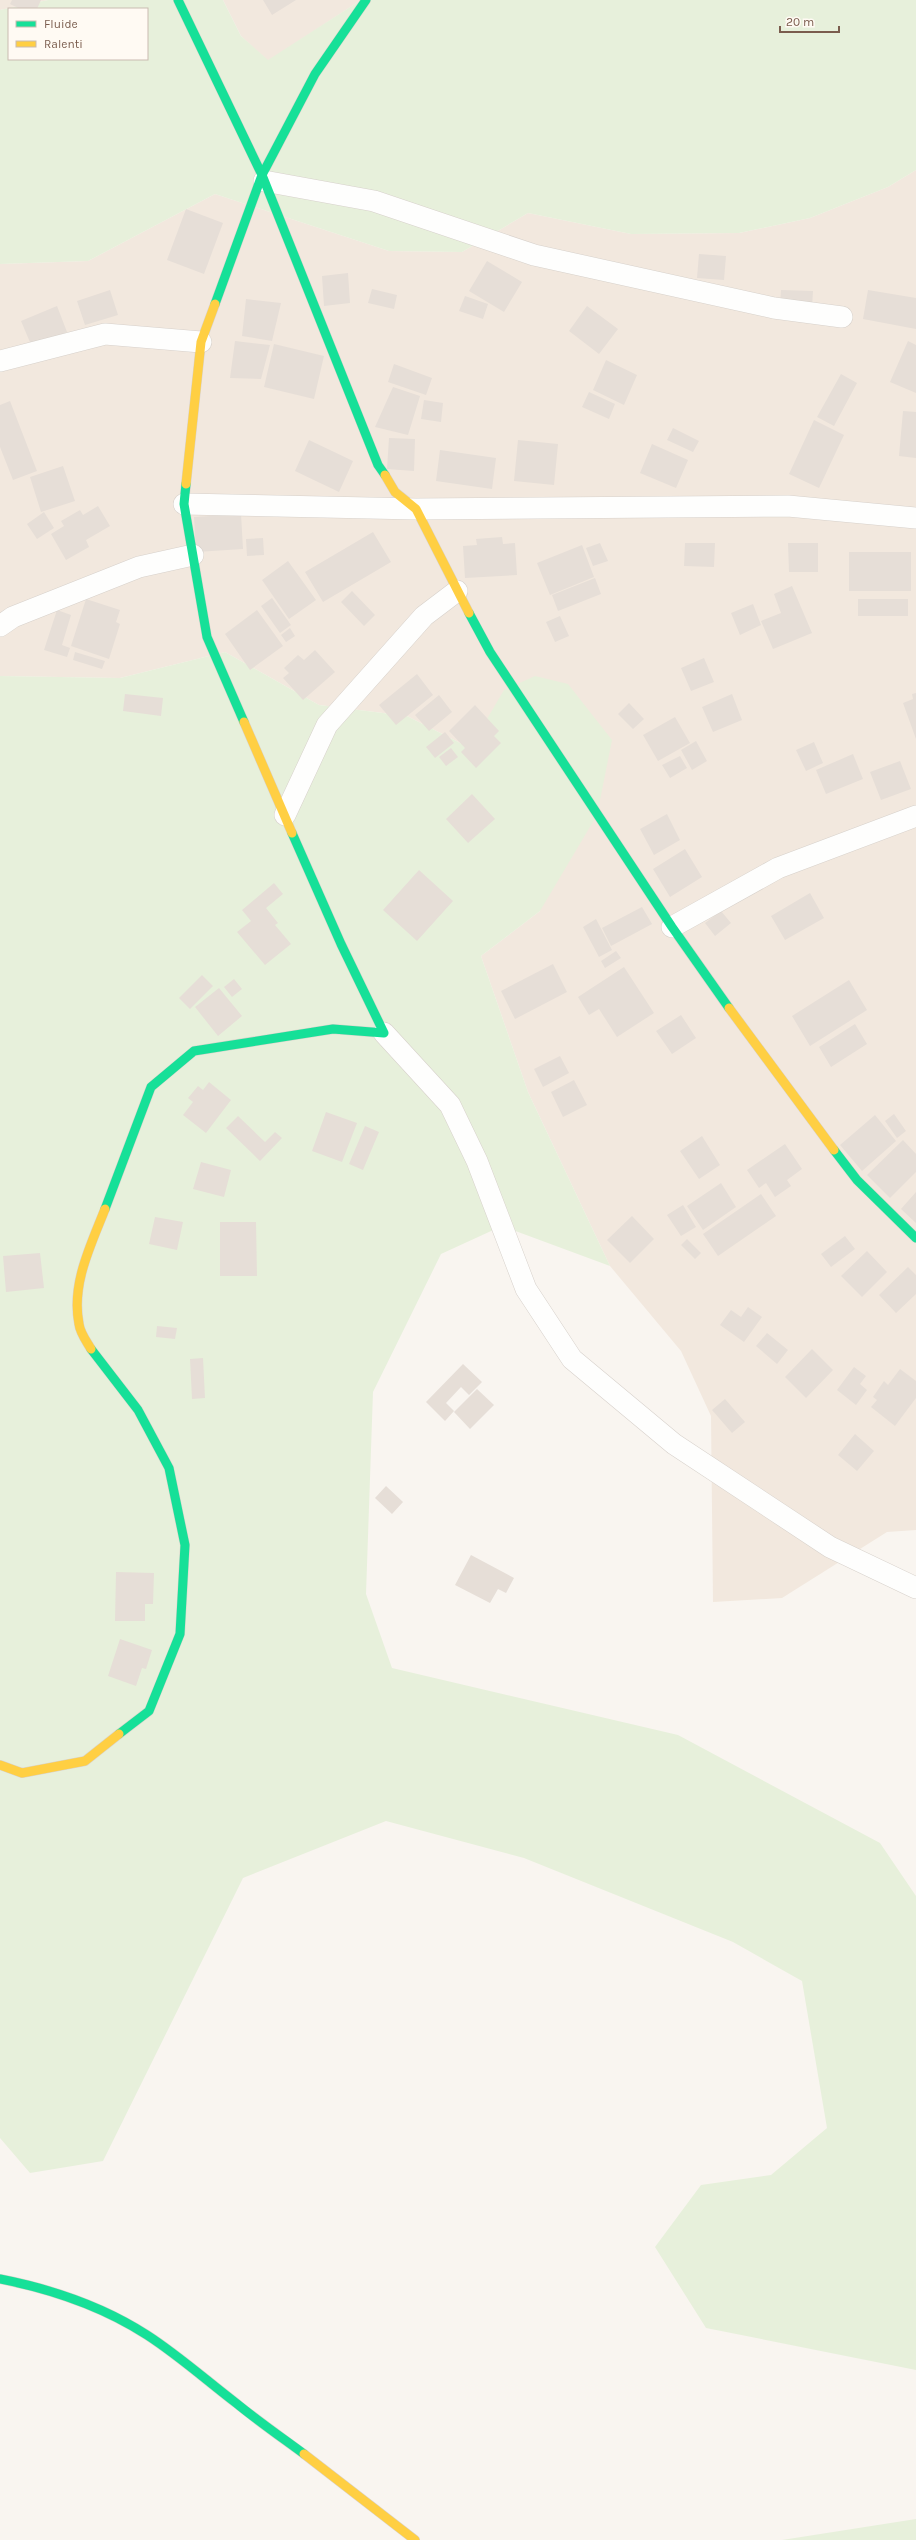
<svg xmlns="http://www.w3.org/2000/svg" width="916" height="2540" font-family="Karla,sans-serif">
<style>
.residential{fill:#f2e8de}
.green{fill:#e7f0db;fill-rule:evenodd}
.building{fill:#e6ded7}
.lines{fill:none;stroke-linecap:round;stroke-linejoin:round}
.street-casing{stroke:#d7d1cb;stroke-width:22}
.fast-casing{stroke:#d9d2cb;stroke-width:10}
.slow-casing{stroke:#d9d2cb;stroke-width:10}
.street{stroke:#fefefd;stroke-width:21}
.fast{stroke:#16e098;stroke-width:9}
.slow{stroke:#ffcf43;stroke-width:9}
</style>
<rect width="100%" height="100%" fill="#f9f5f0"/>
<!-- residential -->
<path class="residential" d="M0,0H48L0,10Z
M223,0H361L268,61L241,36Z
M916,170V1530L887,1532L782,1598L713,1602L711,1416L681,1351L610,1266L528,1092L481,956L540,911L470,748L407,716L319,705L225,652L120,678L0,676V264L88,261L215,194L389,251L462,252L528,213L631,234L739,233L810,218L888,187Z"/>
<!-- green -->
<path class="green" d="M48,0H223L241,36L268,60L361,0H916V170L888,187L810,218L739,233L631,234L528,213L462,252L389,251L215,194L88,261L0,264V10ZM9,9H147V59H9Z
M225,652L319,705L407,716L470,748L504,690L535,676L568,684L612,740L597,815L540,911L481,956L528,1092L610,1266L502,1226L441,1254L373,1392L366,1594L392,1668L678,1735L880,1843L916,1896V2370L706,2328L655,2247L701,2185L771,2175L827,2128L802,1981L733,1942L524,1858L386,1821L243,1878L103,2161L30,2173L0,2138V676L120,678Z
M916,2519V2540H782Z"/>
<!-- building -->
<path class="building" d="M12,0H41L37,9H20L10,4Z
M263,0H296L272,15Z
M186,209L223,223L204,274L167,260Z
M699,254L726,256L724,280L697,278Z
M487,261L522,282L504,312L469,291Z
M348,273L350,303L324,306L322,276Z
M372,289L397,295L394,309L368,303Z
M110,290L118,315L85,325L77,301Z
M781,290L813,291L812,307L780,305Z
M868,290L916,298V329L863,319Z
M465,296L488,304L483,319L459,311Z
M246,299L281,303L272,341L242,336Z
M57,306L67,332L32,347L21,321Z
M587,306L618,329L599,354L569,331Z
M235,341L270,345L261,379L230,378Z
M908,341L916,345V393L890,382Z
M274,344L324,356L314,399L264,387Z
M606,360L637,375L624,405L593,390Z
M394,364L432,378L426,395L388,382Z
M841,374L857,383L834,426L817,417Z
M393,387L420,396L408,435L375,427Z
M589,392L615,404L609,419L582,407Z
M424,400L443,403L441,422L421,419Z
M10,401L37,471L13,480L0,447V405Z
M903,411L916,412V458L899,456Z
M814,420L844,435L819,488L789,474Z
M673,428L699,441L693,452L667,440Z
M389,438L415,439L414,471L387,469Z
M309,440L353,461L339,492L295,471Z
M518,440L558,444L554,485L514,481Z
M652,444L688,460L676,488L640,473Z
M440,450L496,458L492,489L436,481Z
M63,466L75,501L41,512L30,477Z
M98,506L110,526L86,540L89,547L66,560L51,534L64,526L61,521L80,510L83,515Z
M44,512L54,528L37,539L27,524Z
M241,514L243,549L196,552L194,517Z
M373,532L391,562L323,602L305,572Z
M502,537L503,544L515,543L517,575L465,578L463,546L477,545L476,539Z
M263,538L264,555L247,556L246,539Z
M600,543L608,561L593,566L586,548Z
M685,543H715L714,567L684,566Z
M788,543H818V572H789Z
M582,545L594,577L550,595L537,563Z
M849,552H911V591H849Z
M288,561L316,600L289,619L262,580Z
M595,578L601,594L558,611L552,595Z
M792,586L812,633L773,649L761,621L781,613L774,594Z
M352,591L375,615L364,626L341,602Z
M272,598L291,625L280,633L261,606Z
M86,599L120,610L116,622L120,624L109,659L71,646Z
M858,599H908V616H858Z
M753,604L761,625L740,635L731,613Z
M57,610L71,615L62,645L70,648L67,657L44,650Z
M257,610L283,646L250,670L225,634Z
M560,616L569,636L555,642L546,622Z
M290,628L295,636L286,642L281,635Z
M315,650L335,672L303,700L283,678L289,673L284,668L298,655L304,660Z
M75,652L105,661L102,669L73,660Z
M704,658L714,682L691,691L681,668Z
M417,674L433,695L396,725L379,705Z
M916,693V739L903,703L913,699L912,694Z
M125,694L163,698L161,716L123,711Z
M732,694L742,720L713,732L702,707Z
M439,695L452,712L429,731L415,715Z
M629,703L644,719L633,729L618,714Z
M475,705L499,731L494,736L501,743L476,768L461,752L465,748L449,731Z
M675,717L690,743L658,761L643,735Z
M445,732L454,743L435,758L426,747Z
M696,741L707,761L692,770L681,750Z
M814,742L823,763L806,771L796,750Z
M451,748L458,757L446,766L439,757Z
M853,754L863,779L826,794L816,770Z
M680,756L687,768L670,778L662,765Z
M900,761L911,789L881,800L870,772Z
M472,794L495,819L468,843L446,819Z
M667,814L680,840L654,855L640,829Z
M685,849L702,877L670,897L653,869Z
M419,870L453,901L417,941L383,910Z
M274,883L283,894L266,908L278,923L275,925L291,944L265,965L237,932L251,921L242,910Z
M810,893L824,918L785,940L771,916Z
M642,907L652,924L611,946L602,928Z
M721,911L731,923L715,936L705,923Z
M596,919L612,950L599,957L583,927Z
M616,951L621,958L605,968L601,961Z
M553,964L567,992L515,1019L501,991Z
M624,967L654,1013L617,1037L599,1009L589,1015L578,997Z
M202,975L213,986L190,1009L179,998Z
M234,979L242,989L232,997L224,987Z
M849,980L867,1010L810,1046L792,1016Z
M219,988L242,1016L218,1036L195,1007Z
M681,1015L696,1038L672,1054L656,1031Z
M855,1024L867,1044L831,1067L819,1047Z
M560,1056L569,1073L543,1087L534,1069Z
M574,1080L587,1105L563,1117L551,1092Z
M209,1082L231,1100L206,1133L183,1115L193,1102L188,1098L198,1086L203,1090Z
M326,1112L357,1123L342,1162L312,1151Z
M894,1114L906,1131L897,1138L885,1121Z
M875,1115L896,1141L862,1171L840,1145Z
M238,1116L265,1142L275,1132L282,1138L260,1161L226,1128Z
M365,1126L379,1132L363,1170L349,1164Z
M702,1136L720,1165L699,1179L680,1151Z
M903,1140L916,1154V1172L890,1198L867,1175Z
M785,1144L802,1169L787,1180L791,1186L775,1197L766,1183L759,1188L747,1170Z
M201,1162L231,1170L224,1197L193,1189Z
M721,1183L736,1207L703,1230L687,1206Z
M916,1192V1223L901,1209Z
M761,1194L776,1216L718,1256L703,1234Z
M683,1205L696,1227L681,1236L667,1215Z
M632,1216L654,1239L630,1263L607,1240Z
M155,1217L183,1222L177,1250L149,1244Z
M220,1222H256L257,1276H220Z
M845,1236L855,1249L831,1267L821,1254Z
M687,1239L701,1253L695,1259L681,1245Z
M867,1251L887,1272L862,1297L841,1276Z
M40,1253L44,1288L6,1292L3,1256Z
M908,1267L916,1275V1294L896,1313L879,1295Z
M748,1307L762,1317L744,1342L720,1325L731,1310L741,1317Z
M157,1326L177,1328L175,1339L156,1337Z
M767,1333L788,1350L777,1364L756,1346Z
M812,1349L833,1370L806,1398L785,1377Z
M203,1358L205,1398L192,1399L190,1359Z
M463,1364L482,1382L469,1395L461,1387L446,1403L454,1411L445,1421L426,1402Z
M854,1367L866,1376L860,1384L867,1390L856,1405L837,1390Z
M900,1369L916,1381V1398L895,1426L871,1407L877,1400L873,1397L884,1381L888,1385Z
M477,1389L494,1405L470,1429L454,1412Z
M725,1399L745,1422L732,1433L712,1410Z
M855,1434L874,1451L857,1471L838,1455Z
M386,1486L403,1502L392,1514L375,1498Z
M471,1555L514,1578L506,1593L498,1589L490,1603L455,1585Z
M116,1572L154,1573L153,1604H145V1621H115Z
M120,1639L152,1650L146,1669L142,1668L136,1686L108,1676Z"/>
<g class="lines">
<defs>
<path id="street" d="M264,181L374,201L534,255L774,308L842,317
M0,361L105,334L201,342
M184,504L416,509L788,506L916,518
M0,626L13,617L139,567L193,555
M285,815L327,725L424,616L457,591
M672,927L778,868L916,816
M384,1033L450,1105L477,1161L526,1289L572,1359L674,1444L830,1547L916,1588"/>
<path id="fast" d="M178,0L262,175L378,465L385,475
M215,304L262,175L315,74L366,0
M186,484L184,504L207,637L244,722
M469,613L490,652L672,927L729,1008
M292,833L341,944L384,1033
M834,1150L857,1180L916,1238
M105,1209L151,1087L194,1051L333,1029L384,1033
M91,1349L138,1410L169,1468L185,1545L180,1634L149,1711L119,1734
M0,2279C51,2289 102,2306 147,2335C178,2355 206,2380 236,2403C258,2421 281,2437 304,2454"/>
<path id="slow" d="M385,475L395,492L416,509L469,613
M186,484L201,342L215,304
M244,722L292,833
M729,1008L834,1150
M91,1349C87,1342 80,1333 79,1324C71,1284 91,1245 105,1209
M0,1765L22,1773L85,1761L119,1734
M304,2454L415,2540"/>
</defs>
<!-- street casing -->
<use href="#street" class="street-casing"/>
<!-- fast casing -->
<use href="#fast" class="fast-casing"/>
<!-- slow casing -->
<use href="#slow" class="slow-casing"/>
<!-- street -->
<use href="#street" class="street"/>
<!-- fast -->
<use href="#fast" class="fast"/>
<!-- slow -->
<use href="#slow" class="slow"/>
</g>
<!-- legend -->
<rect x="8" y="8" width="140" height="52" fill="#fffaf3" stroke="#cabbb1"/>
<rect x="16" y="21" width="20" height="6" fill="#16e098" stroke="#cabbb1"/>
<text x="44" y="28" font-size="12" fill="#7a5c4d">Fluide</text>
<rect x="16" y="41" width="20" height="6" fill="#ffcf43" stroke="#cabbb1"/>
<text x="44" y="48" font-size="12" fill="#7a5c4d">Ralenti</text>
<!-- scale -->
<path d="M780 26v6h59v-6" fill="none" stroke="#7a5c4d" stroke-width="2"/>
<text x="786" y="26" font-size="12" fill="#7a5c4d" stroke="#fffaf3" stroke-width="3" paint-order="stroke">20 m</text>
</svg>
